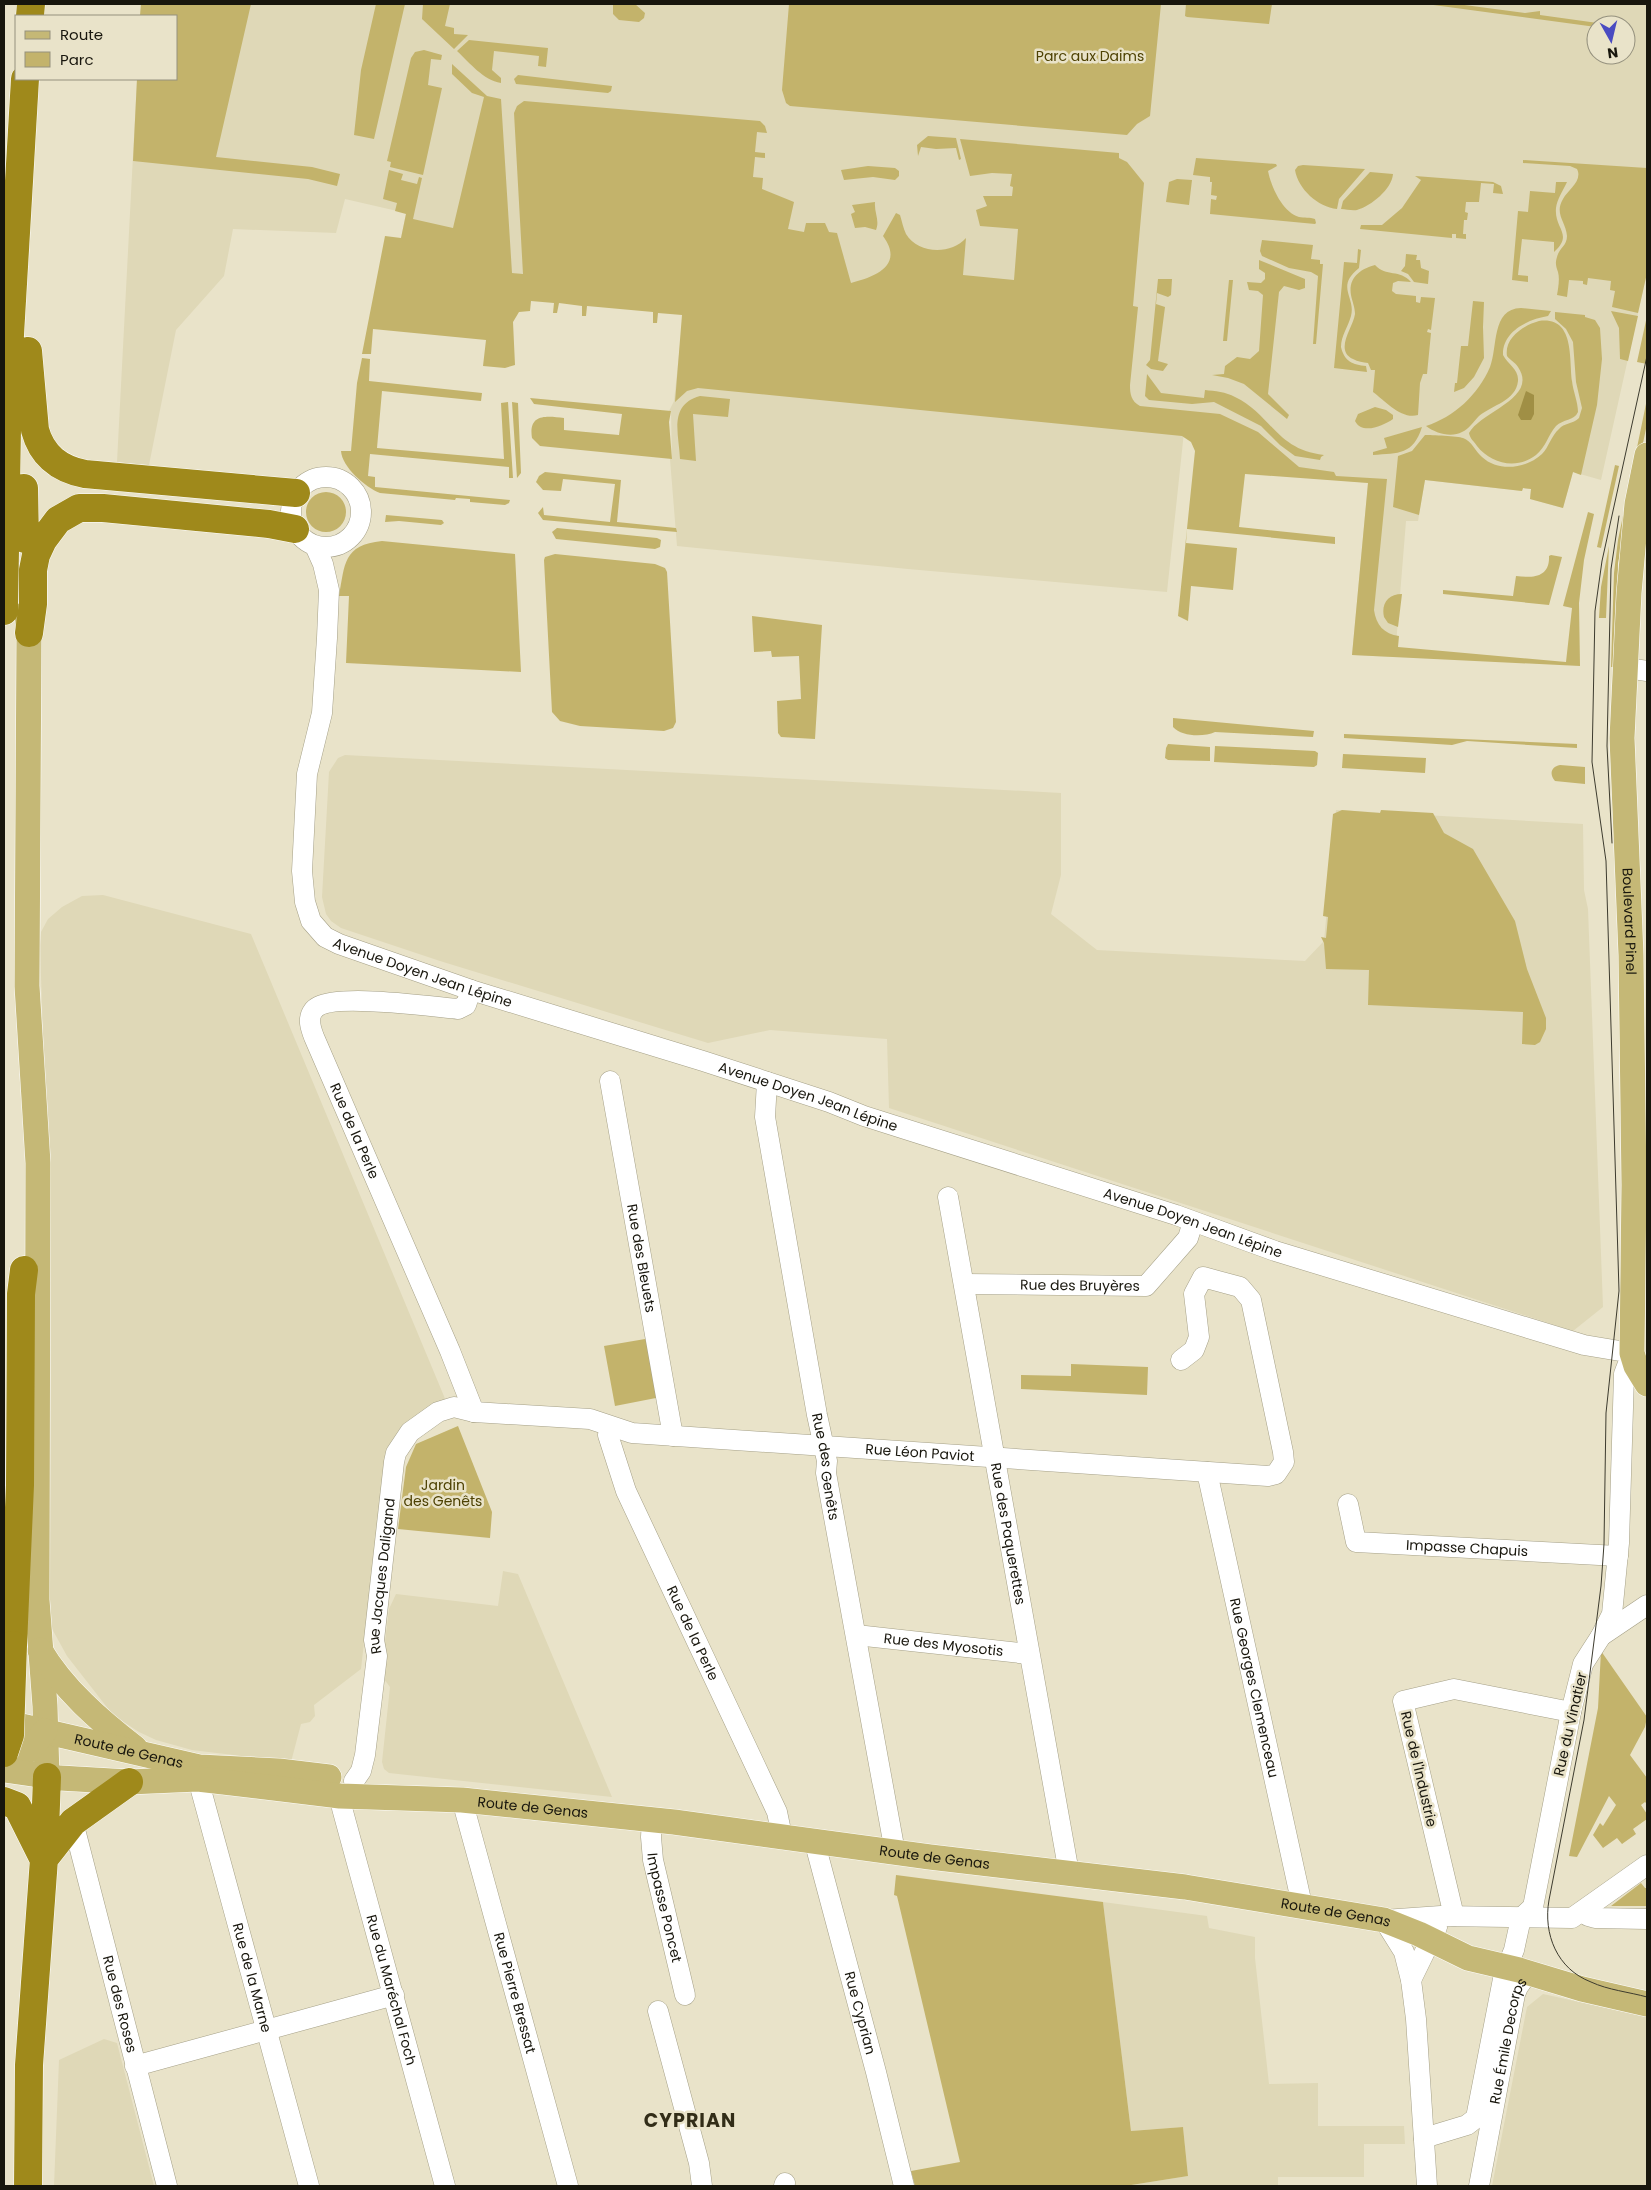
<svg xmlns="http://www.w3.org/2000/svg" width="1651" height="2190" font-family="Poppins,sans-serif">
<style>
.built{fill:#dfd8b7;fill-rule:evenodd}
.green{fill:#c3b36b}
.water{fill:#a08f45}
.lines{fill:none;stroke-linecap:round;stroke-linejoin:round}
.minor-casing{stroke:#a5a087;stroke-width:21}
.major-casing{stroke:#fff;stroke-width:26}
.highway-casing{stroke:#fff;stroke-width:29}
.minor{stroke:#fff;stroke-width:20}
.major{stroke:#c5b876;stroke-width:25}
.highway{stroke:#9f891b;stroke-width:28}
.tram{stroke:#3d3b2e;stroke-width:1}
.highway-bridge-casing{stroke:#fff;stroke-width:29;stroke-linecap:butt}
.highway-bridge{stroke:#9f891b;stroke-width:28}
.labels{text-anchor:middle;dominant-baseline:central;stroke-width:5;stroke-linejoin:round;paint-order:stroke}
.park-label{font-size:14px;fill:#4d4102;stroke:#e9e3c9}
.street-label{font-size:14px;fill:#18160d;stroke:#e9e3c9}
.district-label{font-size:19px;font-weight:bold;letter-spacing:1px;fill:#322d18;stroke:#e9e3c9}
</style>
<rect width="100%" height="100%" fill="#e9e3c9"/>
<!-- built -->
<path class="built" d="M141,4H1647V273L1601,480L1573,472L1563,508L1530,499L1531,489L1523,488L1522,491L1425,480L1418,521H1406L1395,657L1352,655L1368,483L1299,476L1186,413L1167,592L908,569L677,546L670,459H672L671,412L669,411L674,401L686,289L508,273L401,238L406,213L345,199L336,233L233,229L224,276L176,330L149,465L117,462L137,79H176V16H140ZM1596,25H1626V55H1596Z
M345,755L1061,793V875L1051,914L1097,950L1305,961L1324,941L1336,810L1583,824L1584,890L1588,909L1603,1307L1573,1331L889,1108L887,1039L770,1030L708,1043L440,961L341,928L331,921L326,914L322,897L329,772L338,758Z
M103,895L251,934L446,1401L383,1474L361,1669L314,1705L315,1716L310,1722L301,1724L291,1762L192,1750L156,1740L139,1732L113,1715L67,1656L51,1627L48,1552L49,1229L40,945L41,932L48,919L62,907L82,896Z
M503,1571L518,1574L612,1797L389,1773L384,1769L382,1762L390,1687L381,1675L389,1609L396,1594L498,1606Z
M1103,1902L1207,1916L1209,1928L1255,1937V1958L1269,2084L1318,2083V2126H1404L1405,2144H1364V2177H1278V2186H1125L1188,2176L1183,2127L1131,2131Z
M1543,1994L1647,2017V2186H1492L1527,2007Z
M104,2039L117,2043L154,2186H54L59,2060Z"/>
<!-- green -->
<path class="green" d="M141,4H251L216,157L312,167L340,174L337,186L308,179L133,161L137,79H176V16H140Z
M376,4H405L374,139L354,135L361,70Z
M423,4H450L445,26L454,28V34L468,35L454,49L422,19Z
M613,4H635L645,13L644,18L639,22L619,20L613,14Z
M789,4H1161L1150,116L1137,124L1127,135L790,106L786,103L782,90Z
M1186,4H1272L1269,24L1187,17L1185,16Z
M1426,4H1457L1525,13L1540,11V15L1612,25H1596V27Z
M469,40L548,48L546,67L538,66L539,56L494,51L492,70L501,78V83C483,80 470,63 457,51Z
M424,50L442,55L441,60L431,59L428,85L442,88L423,175L390,167L391,162L387,161L411,58L415,52Z
M452,64L487,96L501,99L512,273L523,274L514,113L517,106L524,101L760,121L765,126L767,133L757,132L755,152L765,153V158L755,157L753,177L763,178L762,189L794,202L788,229L804,232L806,223H825L829,232L837,233L851,283C874,277 905,266 883,236L896,213L900,215C902,221 903,228 906,234C918,254 951,255 966,238L963,275L1014,280L1018,229L980,226L976,210L987,206L983,196H1012L1013,187L1010,186L1012,174L992,173L970,176L960,139L1119,153V158L1127,162L1144,183L1133,306L1138,307L1130,385C1130,394 1131,401 1140,406L1220,414L1258,432L1299,467L1334,472L1336,476L1387,479L1374,610C1376,625 1384,634 1399,636L1398,647L1566,662L1572,608L1563,606L1588,512L1594,514L1584,560L1579,603L1580,666L1352,655L1368,483L1245,474L1239,527L1335,537V544L1187,529L1186,543L1237,548L1233,590L1191,586L1188,621L1178,616L1195,451L1191,442L1182,436L698,388L687,391L675,402L682,315L658,313L657,323H653V312L587,306L586,316H582V306L559,303L557,313H553L554,303L531,301L530,311L519,312L513,322L515,365L505,368L483,366L486,340L373,329L371,354H362L385,236L401,238L406,214L395,211L397,203L383,199L389,170L403,174L401,180L417,184L419,177L422,178L413,219L453,228L484,97L472,93L452,74Z
M518,75L612,86L611,91L608,93L516,84L514,79Z
M928,136L956,138L961,159L959,160L956,148L936,149L921,147L918,156L917,145Z
M1196,158L1276,164L1277,166L1268,171C1271,186 1282,212 1299,217C1304,218 1310,217 1315,219L1316,223L1315,224L1210,214L1211,199L1216,200L1217,196L1211,195L1212,182H1210V177L1193,175Z
M1523,160L1647,168V273L1638,313L1612,307L1615,291L1610,290L1611,281L1588,278L1587,285L1583,284V281L1569,280L1567,297L1557,295C1558,289 1560,279 1558,272C1556,266 1555,263 1557,257C1559,248 1567,246 1567,236C1566,222 1554,214 1563,199C1568,190 1583,181 1577,169L1570,166L1523,163Z
M1303,165L1365,169L1339,199L1337,209C1318,207 1298,189 1295,170L1298,166Z
M868,166L895,168L899,171V176L895,180L873,177L844,180L841,170Z
M1370,172L1393,174C1392,189 1371,206 1357,210C1352,211 1346,209 1341,209L1343,201Z
M1415,176L1493,182L1501,186L1503,194L1493,193L1494,184L1481,183L1479,202H1466L1465,212L1468,213L1467,220H1464L1463,234H1466V239L1456,238V234H1452V238L1360,229L1361,225H1382L1402,208L1421,180Z
M1177,179L1192,180L1189,205L1166,202L1169,182Z
M1556,182H1567C1563,191 1557,199 1556,208C1554,229 1574,234 1554,252V242L1522,239L1518,275L1528,276V282L1512,280L1518,211L1528,212L1530,191L1555,193Z
M875,202C874,213 880,220 876,230L865,227L855,228L851,214L855,212L852,205Z
M1262,240L1313,245L1311,259L1320,260V264H1323L1316,344H1313L1318,276L1311,272L1289,268L1262,256L1260,251Z
M1358,249L1361,250L1359,268C1335,287 1356,297 1351,316C1348,327 1341,336 1341,347C1344,361 1353,365 1366,366L1367,372L1334,368L1344,262L1357,263Z
M1406,254L1417,255L1416,260H1420L1421,268L1429,271L1428,284L1414,282L1408,274L1401,271L1405,266Z
M1259,260L1305,279V288L1299,290L1284,286L1279,292L1268,394L1289,415L1287,419L1244,384L1228,378L1212,375L1224,374L1225,366L1237,357L1250,359L1259,351L1263,295L1258,291L1249,290L1247,282L1261,283L1265,279V273L1259,269Z
M1375,265C1386,277 1400,269 1411,282L1398,281L1393,283L1392,291L1396,294L1416,296V302L1420,303L1421,297L1435,298L1431,330L1428,329L1427,332L1431,333L1427,374H1423L1420,383L1418,415C1402,420 1385,401 1373,392L1375,370H1371L1368,363C1363,362 1358,362 1353,359C1334,350 1353,328 1355,314C1355,307 1352,301 1351,295C1348,278 1360,269 1375,265Z
M1158,279H1172L1171,295L1168,297L1157,293L1156,304L1165,307L1158,361L1168,364L1163,371L1151,369L1146,365L1150,360Z
M1229,280H1233L1227,341H1223Z
M1473,301L1484,302L1483,327L1484,358L1474,377L1464,388L1454,392L1455,383H1457L1461,346H1468Z
M1521,308L1551,311L1548,316C1529,319 1502,331 1503,355C1508,365 1519,369 1518,381C1516,401 1492,405 1479,416C1474,421 1469,429 1462,432C1451,438 1435,433 1426,426C1454,417 1478,395 1490,367C1498,347 1491,309 1521,308Z
M1611,311L1638,316L1628,361L1620,359L1619,328Z
M1555,312L1585,315V317L1595,320L1600,328L1602,359L1597,405L1581,475L1573,472L1563,508L1530,499L1531,489L1523,488L1522,491L1425,480L1419,515L1393,507L1398,456L1412,451L1425,435C1431,435 1458,436 1463,438C1472,441 1475,451 1482,457C1498,472 1526,469 1542,454C1549,447 1551,436 1559,429C1564,423 1573,424 1579,418L1582,408L1576,382L1573,342L1566,329L1555,319Z
M1647,316V364L1637,362Z
M1539,321C1575,316 1569,359 1572,381C1573,391 1578,402 1578,412C1574,421 1563,419 1556,426C1548,435 1546,447 1536,455C1517,470 1491,464 1477,446C1474,441 1470,439 1469,433C1481,411 1539,398 1518,367C1515,362 1510,360 1507,356C1504,338 1524,325 1539,321Z
M362,358L370,359L369,381L482,393L481,401L382,391L377,448L504,459L501,403L508,402L513,478H509V467L370,454L368,476L375,477V487L510,500L509,503L505,505L470,502V499L456,498L455,500L380,493C365,487 342,467 341,451H351L357,383Z
M1147,374L1161,393L1204,398L1205,390C1215,391 1226,392 1235,397C1271,414 1276,450 1324,455L1321,457L1320,460L1295,456L1280,445L1261,426L1214,402L1192,404L1149,400L1145,396Z
M700,396L730,399L728,417L693,414L696,461L680,459C679,434 668,405 700,396Z
M530,398L671,411L669,422L672,459L540,446L532,438C528,413 547,416 564,418V430L619,435L622,414L534,404Z
M1647,399V424L1618,563L1616,667H1611L1614,573L1618,540Z
M512,402L518,403L521,473L517,478Z
M1375,407L1386,410L1393,415V419C1383,426 1362,435 1355,421L1358,414Z
M1422,427C1413,455 1399,453 1373,455V452L1387,448L1384,438Z
M1615,465L1619,466L1601,548L1597,547Z
M545,472L621,480L617,522L676,528L677,532L543,520L538,513L543,507L544,515L610,522L615,484L563,479L561,491L543,490L536,482L539,476Z
M306 512a20 20 0 1 1 40 0a20 20 0 1 1-40 0Z
M386,515L442,520L444,523L441,525L399,521L385,522Z
M557,528L657,538L661,540L660,547L655,549L556,539L552,532Z
M382,541L515,554L521,672L346,663L349,596H339C345,564 343,545 382,541Z
M1609,546L1606,618H1599L1601,587Z
M555,554L655,564L665,568L667,572L676,722L673,728L664,731L580,726L560,721L552,712L544,560L545,557Z
M1551,555L1562,557L1549,605L1443,594V590L1513,596L1516,576C1532,578 1550,578 1549,556Z
M1402,594L1398,627L1388,623L1384,617C1381,604 1388,594 1402,594Z
M752,616L822,625L815,739L781,737L778,733L777,701L801,699L799,656L772,657L771,651L754,652Z
M1173,718L1314,731L1313,737L1215,732C1204,737 1182,737 1173,727Z
M1344,734L1577,744V748L1467,741L1452,745L1344,738Z
M1168,744L1210,747V761L1168,760L1165,758L1166,748Z
M1215,746L1315,751L1318,753L1317,765L1314,767L1214,762Z
M1343,754L1426,758L1425,773L1342,768Z
M1560,765L1585,767V784L1555,781C1549,774 1551,767 1560,765Z
M1342,810L1380,813L1381,810L1433,813L1444,833L1473,849L1515,921L1527,969L1546,1018V1029L1540,1042L1535,1045L1522,1044L1523,1012L1368,1005L1369,970L1326,969L1324,943L1321,937L1326,938L1328,917L1323,916L1333,814Z
M651,1338L661,1397L615,1406L604,1346Z
M1071,1364L1148,1367L1147,1395L1021,1389V1375L1071,1376Z
M458,1426L492,1512L490,1538L398,1529L406,1467L416,1444Z
M1601,1651L1647,1717L1645,1727L1630,1755L1647,1778V1804L1645,1802L1641,1805L1647,1814V1819L1633,1829L1636,1834L1622,1844L1617,1838L1603,1848L1593,1835L1600,1823L1603,1826L1616,1805L1609,1796L1577,1857L1569,1856L1598,1708Z
M896,1875L1103,1902L1131,2131L1183,2127L1188,2176L1125,2186H915L911,2171L960,2162L897,1896L894,1895Z
M1641,1883L1645,1888H1647V1906H1611Z"/>
<!-- water -->
<path class="water" d="M1526,391L1534,395V414L1531,420H1521L1518,415Z"/>
<g class="lines">
<defs>
<g id="minor">
<circle cx="326" cy="512" r="35"/>
<path id="s1" d="M315,546L323,564L329,590L327,638L322,713L307,774L302,871L305,902L311,921L325,937L339,944L471,990L703,1061L829,1102L864,1116L1176,1215L1275,1251L1584,1345L1632,1353L1624,1374L1619,1543L1612,1614L1601,1636L1583,1664L1571,1712L1533,1907L1521,1918"/>
<path d="M1627,668L1647,671"/>
<path id="s2" d="M471,990L466,1005L458,1009C433,1007 326,991 313,1011C307,1019 311,1029 314,1037L450,1351L474,1412"/>
<path id="s3" d="M610,1081L673,1436"/>
<path id="s4" d="M767,1082L765,1117L817,1415L827,1461L826,1473L831,1501L895,1852"/>
<path id="s5" d="M948,1197L1069,1873"/>
<path id="s6" d="M964,1284L1146,1286L1188,1238L1193,1222"/>
<path id="s7" d="M610,1427L608,1435L626,1491L777,1812L782,1836"/>
<path id="s8" d="M1207,1472L1302,1905"/>
<path id="s9" d="M1348,1504L1356,1542L1618,1556"/>
<path id="s10" d="M856,1635L1029,1654"/>
<path d="M1601,1636L1647,1605"/>
<path id="s11" d="M199,1767L198,1779L309,2186"/>
<path id="s12" d="M354,1781L361,1771L365,1755L377,1656L374,1640L394,1462L396,1453L410,1432L438,1412L454,1407L474,1412L590,1419L632,1433L1268,1476L1276,1474L1284,1462L1283,1452L1251,1300L1240,1287L1203,1277L1194,1294L1199,1337L1194,1350L1181,1360"/>
<path id="s13" d="M347,1796L343,1801L342,1808L445,2186"/>
<path id="s14" d="M462,1800L568,2186"/>
<path id="s15" d="M652,1819L651,1837L653,1860L685,1995"/>
<path id="s16" d="M73,1822L167,2186"/>
<path id="s17" d="M814,1840L876,2072L904,2186"/>
<path d="M1584,1911L1588,1916L1595,1918L1647,1919"/>
<path d="M1454,1916L1403,1701L1454,1689L1571,1712"/>
<path d="M1411,1980L1437,1927"/>
<path d="M658,2011L699,2163L702,2186"/>
<path d="M135,2066L394,1995"/>
<path d="M1424,2138L1467,2125L1476,2118L1504,1974L1514,1950L1521,1918"/>
<path d="M784,2186L785,2183"/>
<path d="M1427,2186L1416,2019L1411,1980L1404,1952L1384,1920L1441,1916L1572,1918L1647,1865"/>
<path id="s18" d="M1479,2186L1515,1994L1518,1987L1528,1973"/>
</g>
<g id="major">
<path id="s19" d="M1647,455L1637,504L1629,593L1622,738L1631,955L1634,1185L1632,1353L1636,1366L1647,1384"/>
<path d="M27,613L29,633L27,986L38,1163L37,1600L45,1706L47,1777"/>
<path d="M40,1650C63,1689 100,1721 135,1748"/>
<path id="s20" d="M4,1722L199,1767L279,1771L329,1777"/>
<path d="M4,1763C22,1760 34,1745 45,1731"/>
<path id="s21" d="M4,1770L60,1778L129,1782L198,1779L340,1796L462,1800L674,1822L930,1857L1185,1887L1384,1920L1419,1934L1468,1958L1519,1970L1582,1989L1647,2004"/>
</g>
<path id="highway" d="M30,16L31,4
M28,351L35,430C42,456 60,469 85,474L296,493
M24,488L25,539
M4,611L8,369L25,79
M29,633L33,604V570L36,555L43,540L58,520L79,508H103L269,524L295,529
M13,1645L20,1485L21,1294L24,1270
M4,1801L17,1806L43,1858
M44,1859L73,1822L129,1782
M28,2186L29,2065L44,1859L47,1777"/>
</defs>
<!-- minor casing -->
<use href="#minor" class="minor-casing"/>
<!-- major casing -->
<use href="#major" class="major-casing"/>
<!-- highway casing -->
<use href="#highway" class="highway-casing"/>
<!-- minor -->
<use href="#minor" class="minor"/>
<!-- major -->
<use href="#major" class="major"/>
<!-- highway -->
<use href="#highway" class="highway"/>
<!-- tram -->
<path class="tram" d="M1647,356L1602,561L1595,611L1592,762L1606,861L1619,1291L1606,1413L1604,1544L1601,1586L1584,1720L1549,1900C1543,1934 1557,1969 1591,1982C1608,1990 1629,1992 1647,1997
M1612,843L1607,746L1611,569L1619,516"/>
<defs>
<path id="highway-bridge" d="M4,1753L10,1735L13,1645"/>
</defs>
<!-- highway-bridge casing -->
<use href="#highway-bridge" class="highway-bridge-casing"/>
<!-- highway-bridge -->
<use href="#highway-bridge" class="highway-bridge"/>
</g>
<g class="labels">
<!-- park labels -->
<g class="park-label">
<text x="1090" y="56">Parc aux Daims</text>
<text x="443" y="1485">Jardin<tspan x="443" dy="16">des Genêts</tspan></text>
</g>
<!-- street labels -->
<g class="street-label">
<text stroke="none"><textPath href="#s19" startOffset="468">Boulevard Pinel</textPath></text>
<text stroke="none"><textPath href="#s1" startOffset="506">Avenue Doyen Jean Lépine</textPath></text>
<text stroke="none"><textPath href="#s1" startOffset="911">Avenue Doyen Jean Lépine</textPath></text>
<text stroke="none"><textPath href="#s2" startOffset="302">Rue de la Perle</textPath></text>
<text stroke="none"><textPath href="#s1" startOffset="1316">Avenue Doyen Jean Lépine</textPath></text>
<text stroke="none"><textPath href="#s3" startOffset="180">Rue des Bleuets</textPath></text>
<text stroke="none"><textPath href="#s6" startOffset="116">Rue des Bruyères</textPath></text>
<text stroke="none"><textPath href="#s12" startOffset="879">Rue Léon Paviot</textPath></text>
<text stroke="none"><textPath href="#s4" startOffset="390">Rue des Genêts</textPath></text>
<text stroke="none"><textPath href="#s5" startOffset="342">Rue des Paquerettes</textPath></text>
<text stroke="none"><textPath href="#s9" startOffset="150">Impasse Chapuis</textPath></text>
<text stroke="none"><textPath href="#s12" startOffset="209">Rue Jacques Daligand</textPath></text>
<text stroke="none"><textPath href="#s7" startOffset="224">Rue de la Perle</textPath></text>
<text stroke="none"><textPath href="#s10" startOffset="88">Rue des Myosotis</textPath></text>
<text stroke="none"><textPath href="#s8" startOffset="221">Rue Georges Clemenceau</textPath></text>
<text transform="translate(1570 1724) rotate(-77)">Rue du Vinatier</text>
<text stroke="none"><textPath href="#s20" startOffset="128">Route de Genas</textPath></text>
<text transform="translate(1419 1769) rotate(77)">Rue de l'Industrie</text>
<text stroke="none"><textPath href="#s21" startOffset="531">Route de Genas</textPath></text>
<text stroke="none"><textPath href="#s21" startOffset="936">Route de Genas</textPath></text>
<text stroke="none"><textPath href="#s15" startOffset="90">Impasse Poncet</textPath></text>
<text stroke="none"><textPath href="#s21" startOffset="1341">Route de Genas</textPath></text>
<text stroke="none"><textPath href="#s11" startOffset="218">Rue de la Marne</textPath></text>
<text stroke="none"><textPath href="#s13" startOffset="202">Rue du Maréchal Foch</textPath></text>
<text stroke="none"><textPath href="#s14" startOffset="200">Rue Pierre Bressat</textPath></text>
<text stroke="none"><textPath href="#s16" startOffset="188">Rue des Roses</textPath></text>
<text stroke="none"><textPath href="#s17" startOffset="179">Rue Cyprian</textPath></text>
<text stroke="none"><textPath href="#s18" startOffset="148">Rue Émile Decorps</textPath></text>
</g>
<!-- district labels -->
<g class="district-label">
<text x="690" y="2120">CYPRIAN</text>
</g>
</g>
<!-- border -->
<rect width="1651" height="2190" fill="none" stroke="#18160d" stroke-width="10"/>
<!-- legend -->
<rect x="15" y="15" width="162" height="65" fill="#e9e3c9" stroke="#95917e"/>
<rect x="25" y="31" width="25" height="8" fill="#c5b876" stroke="#95917e"/>
<text x="60" y="40" font-size="15" fill="#18160d">Route</text>
<rect x="25" y="52" width="25" height="15" fill="#c3b36b" stroke="#95917e"/>
<text x="60" y="65" font-size="15" fill="#18160d">Parc</text>
<!-- north arrow -->
<g transform="translate(1611 40) rotate(172)"><circle r="24" fill="#e9e3c9" stroke="#95917e"/>
<path d="M0-4L9 19L0 12L-9 19Z" fill="#4a4bc1"/>
<text y="-8" font-size="14" font-weight="bold" text-anchor="middle" fill="#18160d">N</text>
</g>
</svg>
